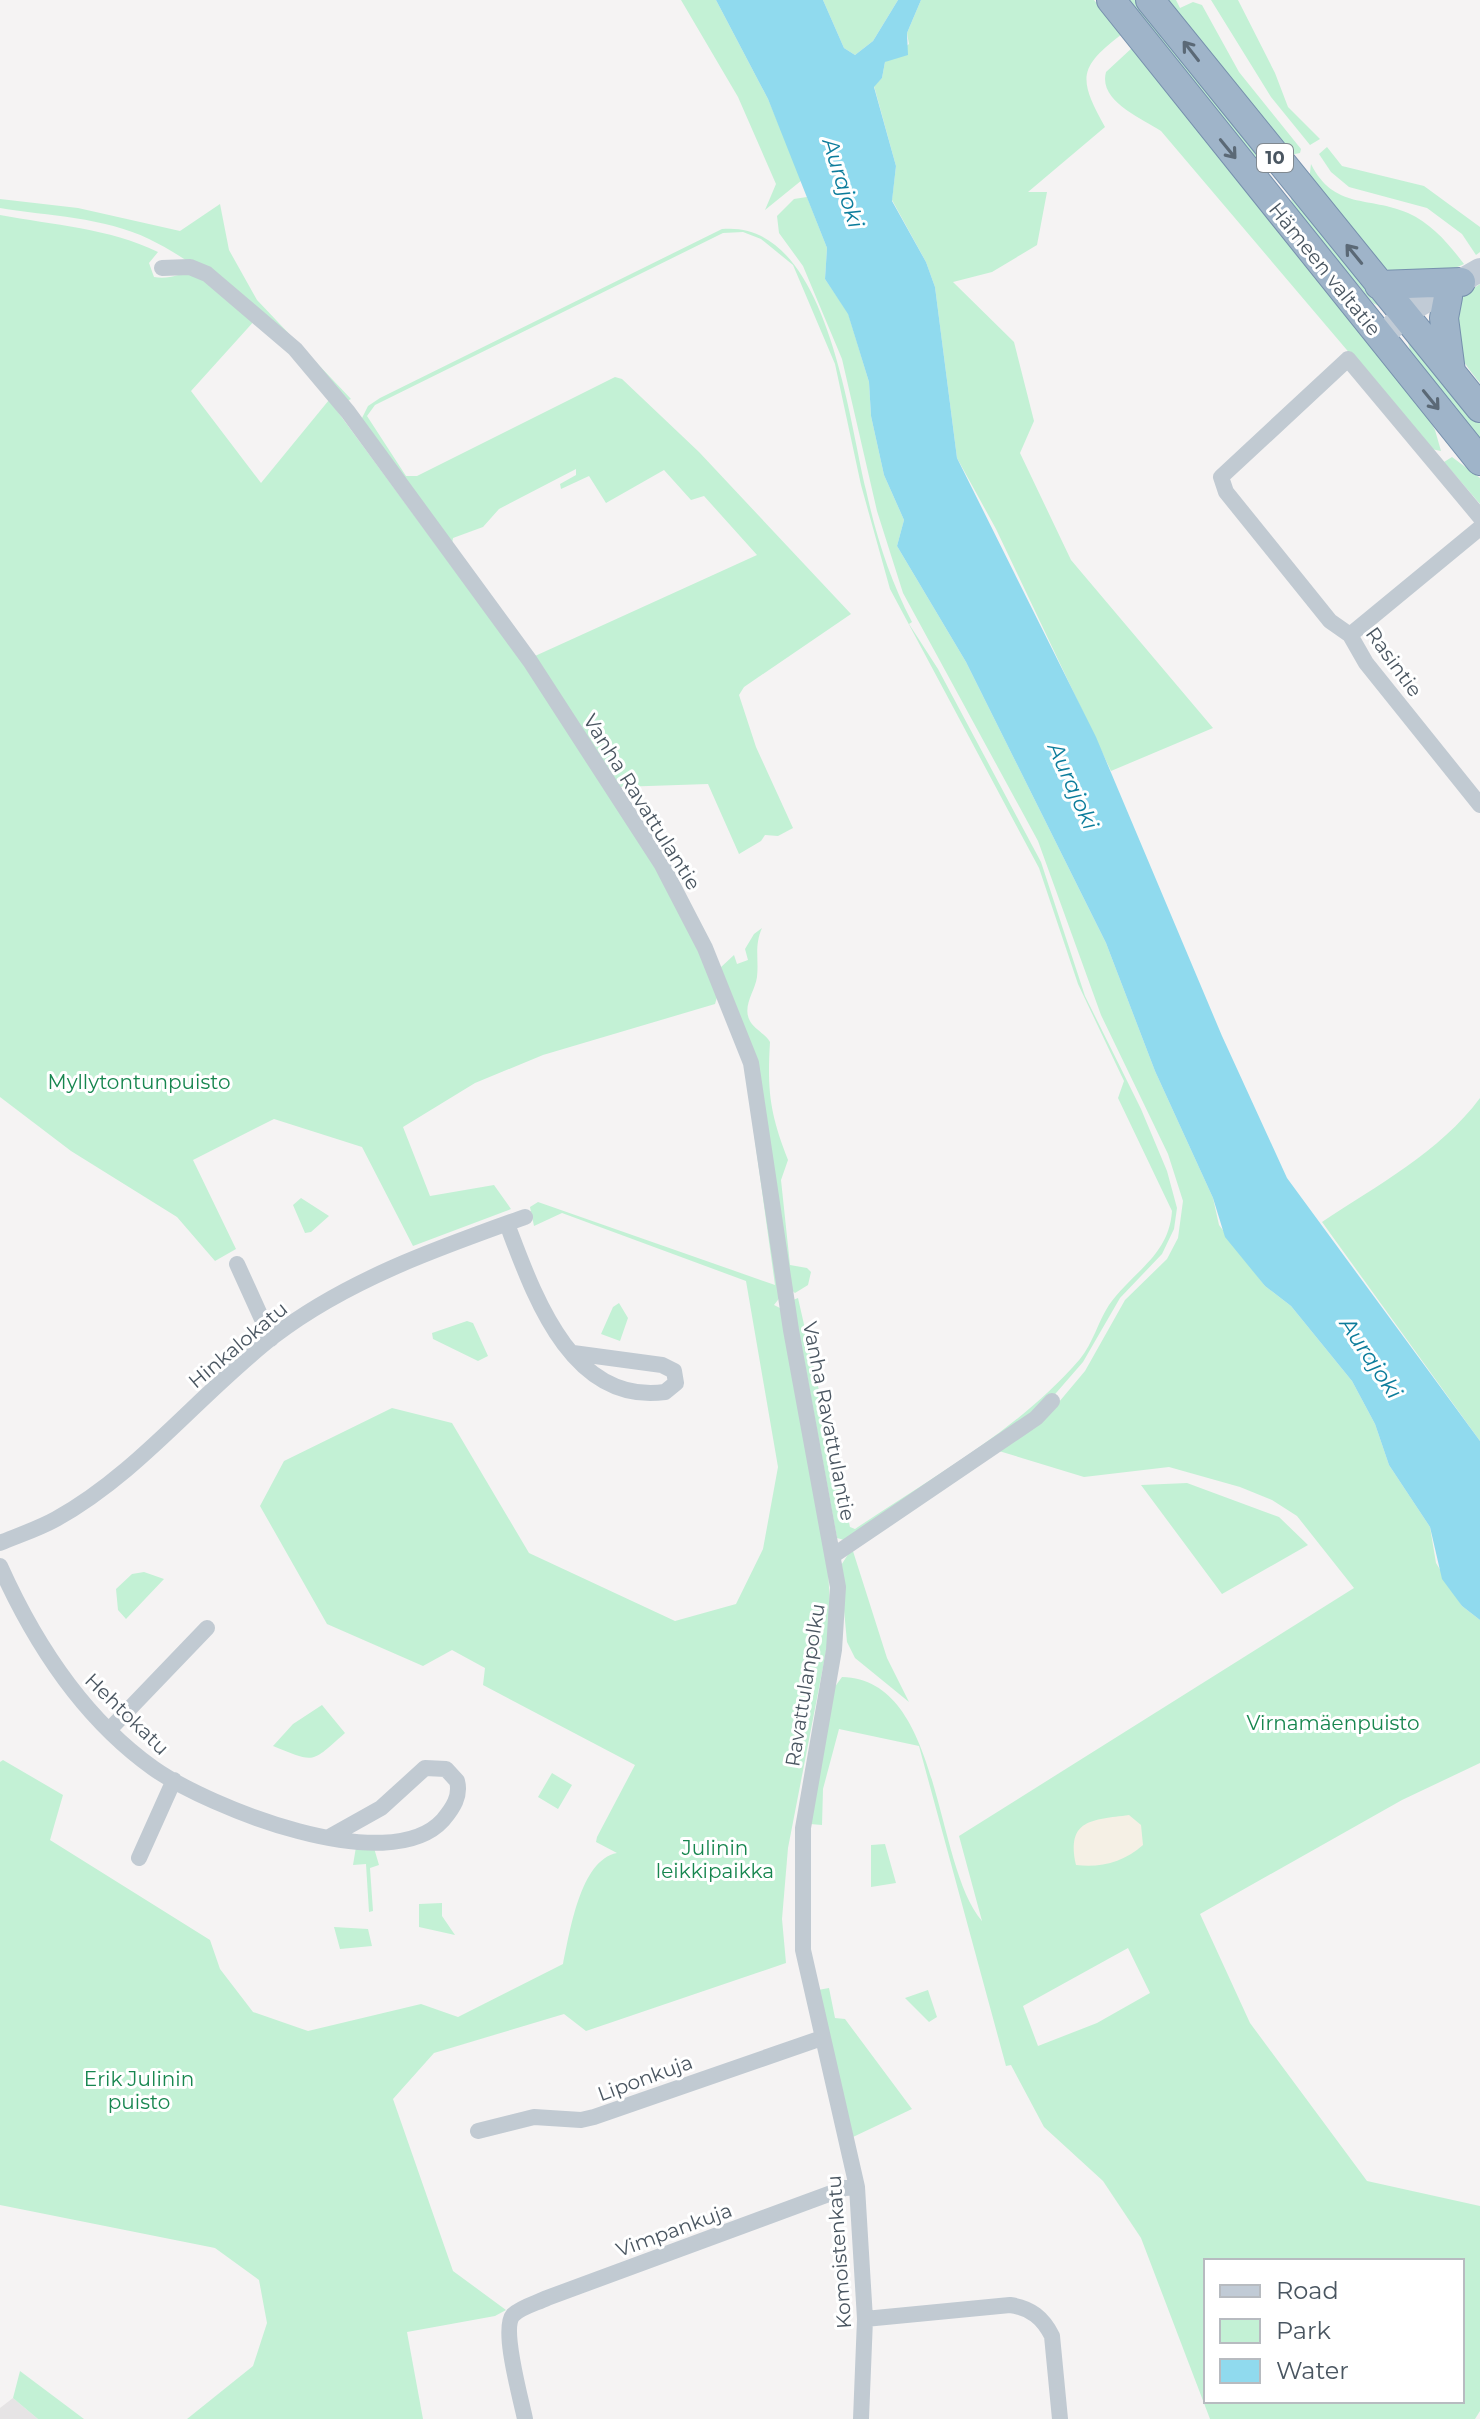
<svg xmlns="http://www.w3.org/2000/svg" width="1480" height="2419" font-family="Montserrat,sans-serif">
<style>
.education{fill:#e6e4e5}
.green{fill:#c3f1d5;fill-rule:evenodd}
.sand{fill:#f5f0e5}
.water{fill:#90daee}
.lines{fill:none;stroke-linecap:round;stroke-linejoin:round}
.trunk-casing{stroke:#7690ad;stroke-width:30}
.minor{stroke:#c1cad2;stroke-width:16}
.secondary{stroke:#c1cbd6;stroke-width:24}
.trunk{stroke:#9fb4c9;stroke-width:28}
.oneway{stroke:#5b6976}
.labels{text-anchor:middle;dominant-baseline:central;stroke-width:6;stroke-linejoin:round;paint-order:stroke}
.shield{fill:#fff;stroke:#808990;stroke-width:2}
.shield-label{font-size:18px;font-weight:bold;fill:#4a5661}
.street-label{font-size:20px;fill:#4a5661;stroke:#fff}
.park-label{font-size:20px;fill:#17864f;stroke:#fff}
.water-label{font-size:22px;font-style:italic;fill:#0c7c9b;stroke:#fff}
</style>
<rect width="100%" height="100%" fill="#f5f3f3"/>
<!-- education -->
<path class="education" d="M13,2398L38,2419H0V2408Z"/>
<!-- green -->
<path class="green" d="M681,0H716L768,99L802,180L765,210L776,184L738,97Z
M823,0H898L873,41L855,55L844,48Z
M921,0H1094L1122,34C1078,68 1078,78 1105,127L1028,192H1047L1037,245L992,272L953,282L1014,342L1034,421L1020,453L1071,560L1213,728L1111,771L996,529L957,458L935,287L926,262L892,200L896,166L874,86L882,78L885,62L909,44L907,33Z
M1121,0H1140L1272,173L1256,165Z
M1165,0H1176L1180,8L1193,2L1202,5L1239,72L1301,149L1300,153L1290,155Z
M1211,0H1238L1275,73L1288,107L1320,139L1310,145L1271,97Z
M1133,47L1418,399L1435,430L1441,451L1431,449L1161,131C1142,118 1098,101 1106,72Z
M1327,147L1342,166L1424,186L1480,227V252L1476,255L1462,234L1427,208L1349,187L1331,172L1319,154Z
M1311,164C1334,210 1369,196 1408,213C1432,224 1448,243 1464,264C1445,275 1397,277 1379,266L1309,181Z
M807,197L827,248L825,279L848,313L869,382L871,416L884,475L904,520L897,546L966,662L1106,943L1155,1071L1213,1198L1219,1225L1265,1286L1291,1306L1352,1381L1375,1424L1389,1465L1430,1527L1436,1563L1462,1606L1480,1620V1763L1402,1800L1200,1914L1250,2023L1367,2181L1480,2206V2411L1475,2419H1210L1141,2238L1103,2181L1044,2127L1011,2065L1006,2066L919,1746L839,1729L823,1789L822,1825L810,1824L834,1688L842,1677C943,1679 933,1864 982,1921L959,1836L1354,1588L1297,1516L1272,1500L1240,1487L1169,1467L1084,1477L999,1451L1043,1421L1085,1371L1125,1300L1167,1259L1178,1238L1183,1201L1168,1154L1101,1015L1038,841L903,593L877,511L842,359L803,266L779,233L777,216L794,199ZM1128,1948L1150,1993L1097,2023L1038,2046L1023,2006ZM1206,2261H1462V2401H1206Z
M1291,197L1382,308L1373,303L1292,206Z
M0,199L78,208L180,231L220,204L229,250L257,300L351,399L345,402C284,345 225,276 149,239C104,217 48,216 0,208Z
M0,215C53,225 109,228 158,252L149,263L154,277C170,280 179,273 193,273C210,274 242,308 256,319L191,391L261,483L329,400L523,663L607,790L673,897L718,994L715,1004L543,1055L475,1083L403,1127L430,1196L494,1185L511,1209L413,1246L362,1147L274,1119L193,1160L236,1249L215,1261L177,1217L71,1151L0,1097Z
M722,229C827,219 848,417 866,490C876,536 890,580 912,622L909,624L938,669L1041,862L1085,996L1141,1109L1167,1171L1177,1208L1174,1229L1162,1254L1120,1298L1083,1362L1043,1408L844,1540L837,1538L793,1300L798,1298L850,1527L855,1529C932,1477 1019,1430 1080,1359C1093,1343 1098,1322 1109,1305C1133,1271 1169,1256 1172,1211L1118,1098L1124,1081L1078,984L1039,868L890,589L861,485L835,364L793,265L761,239L743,232L723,233L375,405L367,416L406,476H417L615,377L622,379L699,452L851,614L744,687L739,695L756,747L793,828L778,836L765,835L761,841L739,854L708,784L619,787L535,656L757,555L704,496L691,500L664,470L606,503L589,476L561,489L560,484L576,475V469L499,509L483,527L453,538L451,549L361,420L368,406L380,398Z
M1480,284V383C1452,349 1450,339 1461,297Z
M1407,339H1412L1480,422V445L1413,361Z
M1452,457L1480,478V504L1444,462Z
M762,928C754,946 759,959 757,977C755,991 743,1005 749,1019C753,1029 765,1033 770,1042C767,1091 770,1114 788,1160L781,1180L790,1265L807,1268L811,1272L808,1285L795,1293L790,1289L770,1146L720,968L734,955L737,964L748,960L745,949L754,934Z
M1480,1098V1441L1322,1222C1376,1186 1440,1152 1480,1098Z
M752,1119L781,1296L774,1305L782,1309L827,1549L831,1626L788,1848L782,1919L786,1963L586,2031L564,2014L434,2053L393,2099L453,2271L506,2310L495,2316L407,2332L423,2419H187L253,2366L267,2323L259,2280L215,2248L0,2205V1762L3,1760L63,1795L50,1840L210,1940L220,1969L253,2012L308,2031L421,2004L458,2017L563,1964C570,1932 580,1860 617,1853L596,1842L597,1837L635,1765L483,1685L485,1668L452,1650L423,1666L327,1624L260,1506L284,1461L392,1408L452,1423L529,1553L675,1621L736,1604L763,1549L778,1467L746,1281L562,1213L534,1226L530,1207L538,1202L775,1285Z
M301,1198L329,1216L311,1232L305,1233L293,1205Z
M619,1303L628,1318L620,1341L601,1334L613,1307Z
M467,1321L473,1323L488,1356L478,1361L433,1339L432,1333Z
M1187,1483L1279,1517L1308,1545L1222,1594L1141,1485Z
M852,1548L887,1658L909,1702L855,1658L847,1642L840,1567Z
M144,1572L164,1579L126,1619L118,1610L116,1589L132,1574Z
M322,1705L345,1733C310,1764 316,1763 273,1746L293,1724Z
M552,1773L572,1785L558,1809L538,1797Z
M885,1844L896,1883L871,1887V1845Z
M356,1847L374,1848L379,1865L370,1868L373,1911L369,1912L366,1864L353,1865Z
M442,1903V1916L455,1935L419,1927V1904Z
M334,1927L368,1929L372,1946L340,1949Z
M829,1988L835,2018L845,2019L912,2109L853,2137L818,1990Z
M928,1990L937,2017L929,2022L905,1998Z
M20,2371L84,2419H38L13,2398Z"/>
<!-- sand -->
<path class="sand" d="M1129,1815L1141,1825L1143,1845C1124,1862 1101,1868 1076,1865C1066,1819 1092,1820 1129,1815Z"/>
<!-- water -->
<path class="water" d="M716,0H823L844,48L855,55L873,41L898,0H921L907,33L908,55L885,62L882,78L874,87L896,166L892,201L926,262L935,287L957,458L1096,737L1222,1036L1287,1178L1480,1441V1620L1462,1606L1442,1579L1430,1527L1389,1465L1375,1424L1352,1381L1291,1306L1265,1286L1225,1237L1213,1198L1155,1071L1106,943L966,662L897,546L904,520L884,475L871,416L869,382L848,314L825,279L827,248L768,99Z"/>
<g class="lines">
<defs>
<path id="trunk" d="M1111,0L1480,461
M1150,0L1480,408
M1379,285L1461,282
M1448,297L1444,318L1451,372"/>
</defs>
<!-- trunk casing -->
<use href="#trunk" class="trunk-casing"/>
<!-- minor -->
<path class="minor" d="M162,268L190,267L207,274L295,349L348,412L530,661L662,865L705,948L751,1063L791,1330L838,1587L834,1650L803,1828V1950L857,2187L865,2319L861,2419
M1480,517L1348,359L1221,477L1226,492L1330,621L1350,635L1366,663L1480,805
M1350,635L1480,528
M507,1224C533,1292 570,1405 665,1392L676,1383L674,1371L662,1365L573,1353
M237,1264L271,1339
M0,1543C19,1535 38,1529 56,1519C139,1473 199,1394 274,1336C347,1280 438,1248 525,1217
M834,1555L1036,1418L1052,1401
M0,1566C35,1644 83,1718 153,1768C208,1807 389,1880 443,1820C453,1808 461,1796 457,1781L446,1769L425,1768L381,1808L331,1836
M110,1729L207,1628
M139,1858L174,1780
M478,2131L534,2117L581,2120L594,2117L822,2038
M865,2319L1010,2305C1031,2308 1043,2318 1052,2336L1060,2419
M525,2419C521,2399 501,2329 513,2315C521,2307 537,2303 547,2298L845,2188L857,2187"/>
<!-- secondary -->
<path class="secondary" d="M1382,339L1403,314L1480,270"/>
<!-- trunk -->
<use href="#trunk" class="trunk"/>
</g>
<!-- one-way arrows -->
<defs><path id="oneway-shaft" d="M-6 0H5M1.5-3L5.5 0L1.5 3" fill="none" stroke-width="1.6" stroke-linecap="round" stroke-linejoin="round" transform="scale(2)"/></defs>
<g class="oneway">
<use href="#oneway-shaft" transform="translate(1191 51) rotate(-128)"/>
<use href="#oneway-shaft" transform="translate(1228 149) rotate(51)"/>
<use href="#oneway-shaft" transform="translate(1354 254) rotate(-129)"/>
<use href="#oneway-shaft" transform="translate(1431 400) rotate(51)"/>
</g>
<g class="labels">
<!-- shield labels -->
<rect class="shield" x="1257" y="144" width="36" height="28" rx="6"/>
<g class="shield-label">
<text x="1275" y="158">10</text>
</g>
<!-- street labels -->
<g class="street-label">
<text transform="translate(1325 269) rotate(51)">Hämeen valtatie</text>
<text transform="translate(1394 662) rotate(54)">Rasintie</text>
<text transform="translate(642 802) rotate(58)">Vanha Ravattulantie</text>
<text transform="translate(238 1345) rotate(-40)">Hinkalokatu</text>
<text transform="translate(829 1421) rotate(79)">Vanha Ravattulantie</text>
<text transform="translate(805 1685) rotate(-81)">Ravattulanpolku</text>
<text transform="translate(127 1714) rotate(44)">Hehtokatu</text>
<text transform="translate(645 2078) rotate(-20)">Liponkuja</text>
<text transform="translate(674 2230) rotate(-20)">Vimpankuja</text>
<text transform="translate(839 2252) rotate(-94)">Komoistenkatu</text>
</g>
<!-- park labels -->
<g class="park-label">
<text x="139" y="1082">Myllytontunpuisto</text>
<text x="1333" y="1723">Virnamäenpuisto</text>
<text x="715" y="1848">Julinin<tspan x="715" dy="23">leikkipaikka</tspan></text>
<text x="139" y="2079">Erik Julinin<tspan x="139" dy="23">puisto</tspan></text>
</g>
<!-- water labels -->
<g class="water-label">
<text transform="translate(843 183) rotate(73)">Aurajoki</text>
<text transform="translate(1073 786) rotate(66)">Aurajoki</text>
<text transform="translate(1371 1358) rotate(56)">Aurajoki</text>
</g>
</g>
<!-- legend -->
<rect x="1204" y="2259" width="260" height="144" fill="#ffffff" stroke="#b7bbc0" stroke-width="2"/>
<rect x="1220" y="2285" width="40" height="12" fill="#c1cbd6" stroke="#b7bbc0" stroke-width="2"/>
<text x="1276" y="2299" font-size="24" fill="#4a5661">Road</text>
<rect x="1220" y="2319" width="40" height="24" fill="#c3f1d5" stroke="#b7bbc0" stroke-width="2"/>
<text x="1276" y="2339" font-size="24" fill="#4a5661">Park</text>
<rect x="1220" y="2359" width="40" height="24" fill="#90daee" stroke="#b7bbc0" stroke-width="2"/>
<text x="1276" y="2379" font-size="24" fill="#4a5661">Water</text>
</svg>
